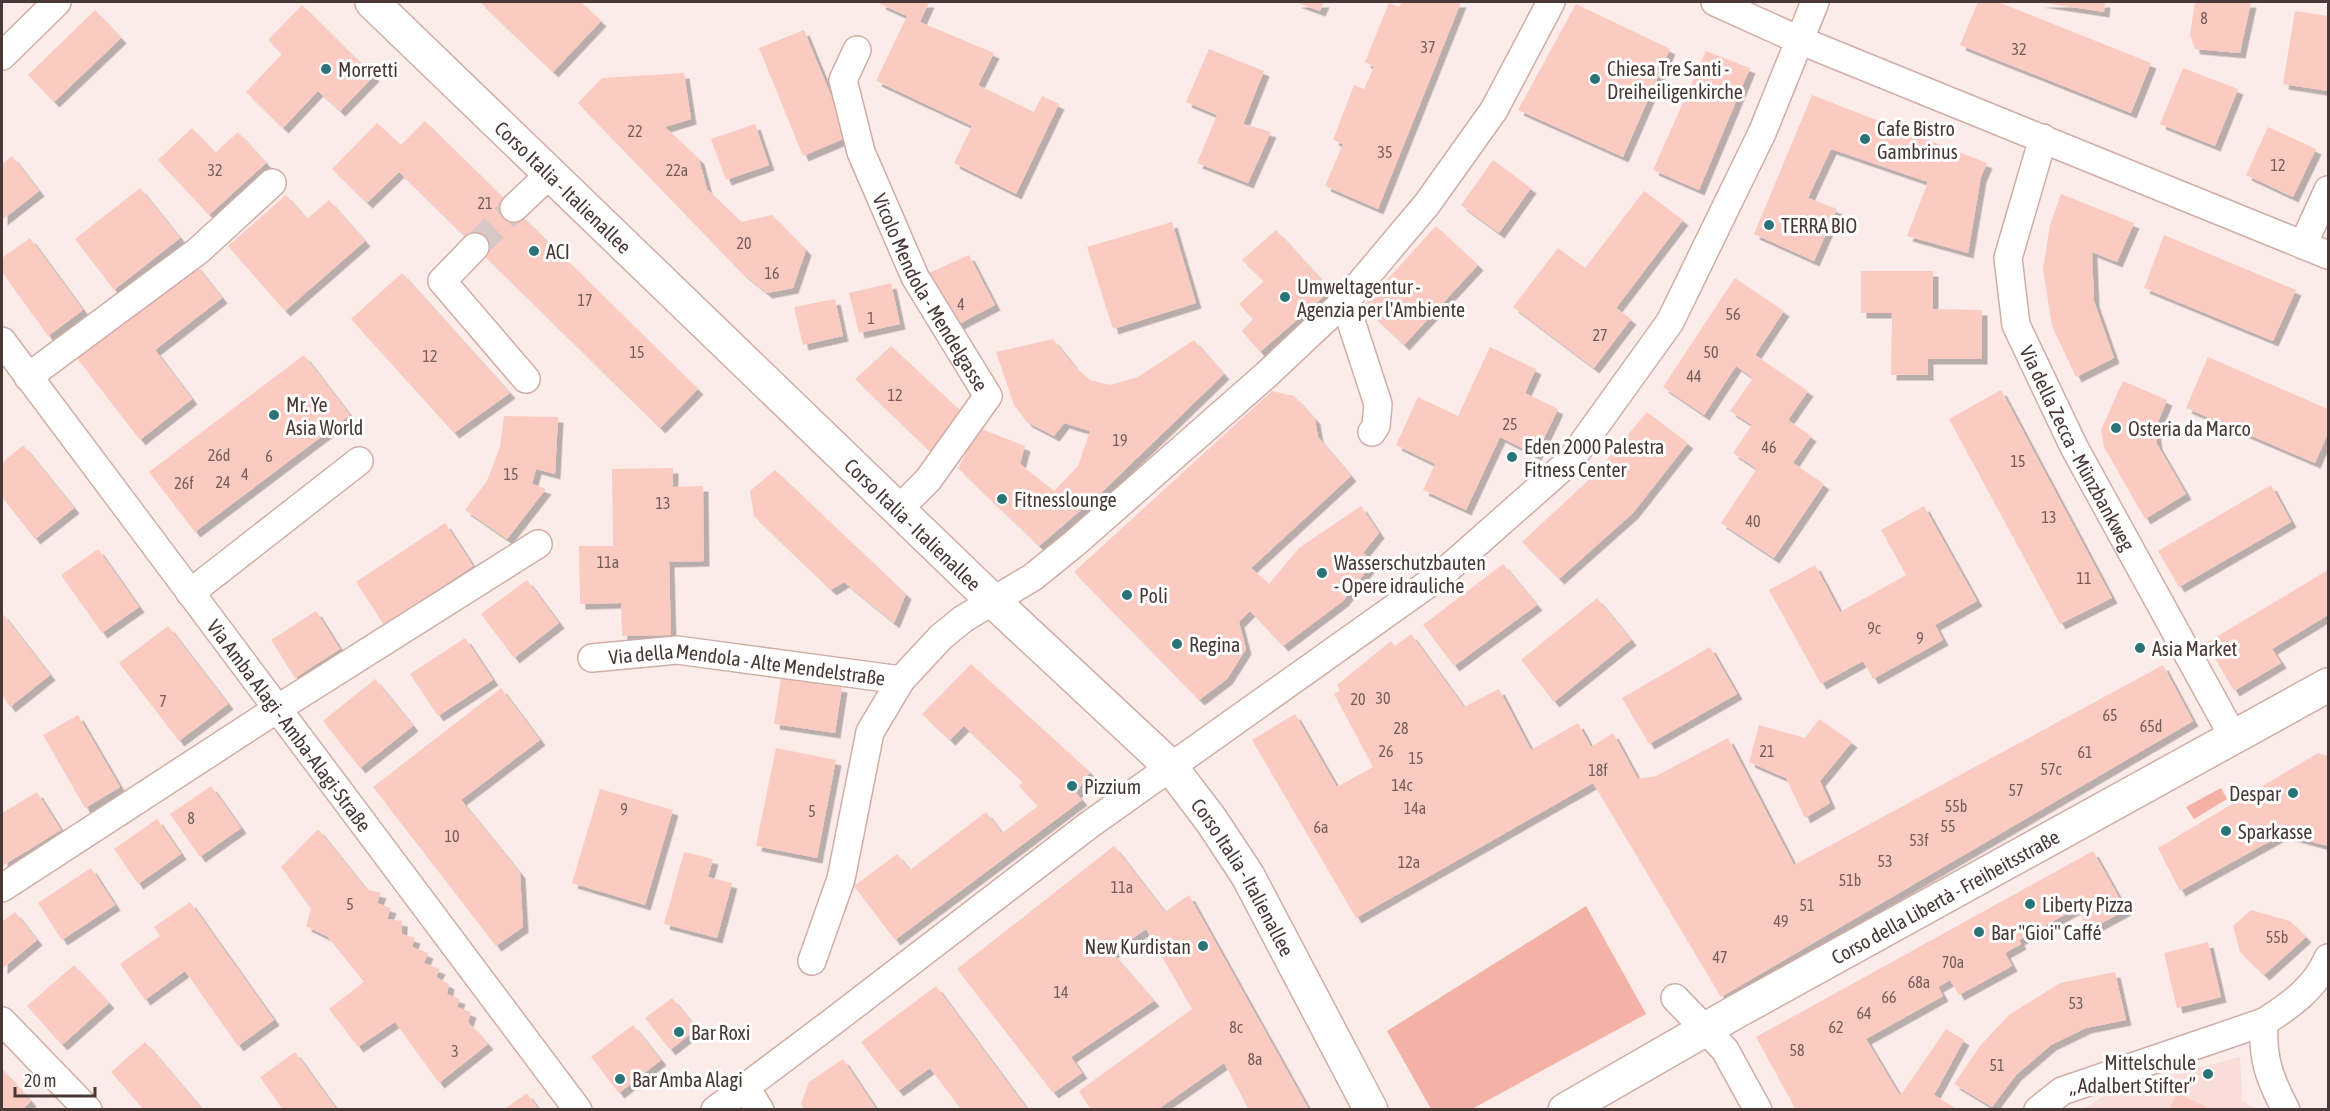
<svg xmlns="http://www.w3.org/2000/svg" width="2330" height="1111" font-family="'Asap Condensed',sans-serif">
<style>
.built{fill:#f9ddd8}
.green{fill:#f4b2a6}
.building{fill:#fbcbc2;filter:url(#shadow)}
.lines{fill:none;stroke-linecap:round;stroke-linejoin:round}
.minor-tunnel{stroke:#d7c8c5;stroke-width:27;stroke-dasharray:27 14;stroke-linecap:butt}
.minor-casing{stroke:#d1ada6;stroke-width:30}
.major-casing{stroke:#d1ada6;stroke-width:36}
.minor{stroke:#fff;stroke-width:27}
.major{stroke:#fff;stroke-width:33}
.poi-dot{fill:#2a7478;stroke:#fff;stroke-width:2}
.labels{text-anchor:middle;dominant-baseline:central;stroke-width:6;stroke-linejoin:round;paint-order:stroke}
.number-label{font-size:16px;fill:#755e59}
.poi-label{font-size:20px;fill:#483936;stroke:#fff;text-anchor:start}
.street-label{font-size:20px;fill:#483936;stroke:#fff}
</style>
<defs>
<filter id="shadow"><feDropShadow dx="5.5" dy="5.5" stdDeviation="0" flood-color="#0004"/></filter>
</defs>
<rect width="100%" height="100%" fill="#fbece9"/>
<!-- built -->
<path class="built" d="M2240,1057L2242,1101L2257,1109L2082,1110L2112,1091Z"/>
<!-- green -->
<path class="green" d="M2221,788L2227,799L2194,819L2186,807Z
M1586,906L1646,1014L1472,1109H1431L1387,1031Z"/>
<!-- building -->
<path class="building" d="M480,2H581L601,21L553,72Z
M881,2H929L920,22L994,53L978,85L1034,112L1042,96L1059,104L1016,194L954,163L972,126L876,81L907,16L880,4Z
M1295,2H1324L1320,11Z
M1402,2H1461L1378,209L1325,186L1343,144L1333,140L1354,85L1364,89L1374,67L1365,62L1389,3L1399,7Z
M1978,2H1998L2151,63L2131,113L1960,45Z
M2039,2H2105L2104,12Z
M2195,2H2251L2240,53L2195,49L2190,35Z
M1576,4L1670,49L1623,157L1518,110Z
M302,5L374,76L340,111L318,91L283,128L246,92L282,54L268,40Z
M95,10L121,38L54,102L28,75Z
M2295,11L2328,16V91L2283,84Z
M804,30L848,137L803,156L759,48Z
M1209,49L1264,71L1243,124L1271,132L1248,183L1197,163L1217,115L1186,102Z
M1706,51L1750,68L1699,190L1653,170Z
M2183,68L2238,89L2215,146L2160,124Z
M684,73L691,119L665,127L699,159L707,189L741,222L772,215L806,250L793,288L767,293L742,273L578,103L602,78Z
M1812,95L1987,163L1981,177L1968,253L1907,236L1928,182L1831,149L1808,198L1837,209L1814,261L1754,234Z
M425,121L698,389L660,428L399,172L367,203L332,169L377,123L401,145Z
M755,124L769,165L726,180L711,139Z
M2268,127L2316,149L2293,197L2246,175Z
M192,128L215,153L238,132L266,163L209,215L158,160Z
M12,156L39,191L2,220V164Z
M1493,160L1531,188L1499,233L1461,205Z
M140,188L180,238L114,290L75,239Z
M1644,191L1683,220L1616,308L1631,319L1594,368L1513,307L1558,248L1585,268Z
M2061,194L2134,223L2117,262L2092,252L2094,301L2114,358L2076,377L2052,326L2043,269L2050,225Z
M286,195L307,219L329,200L365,241L285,311L228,246Z
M1172,222L1196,303L1113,329L1087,247Z
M1436,226L1478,265L1404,345L1363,306Z
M1276,230L1331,290L1260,352L1242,331L1253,319L1239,304L1264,281L1242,260Z
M2164,235L2296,290L2273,341L2144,288Z
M30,238L83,310L48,336L2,272V258Z
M969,255L995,305L953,327L927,274Z
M195,264L222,298L155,350L192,399L140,440L76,357Z
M1861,271H1933V309L1982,310V359H1928V375H1891L1892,313H1861Z
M402,273L510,393L454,433L351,319Z
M1735,278L1784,311L1755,355L1808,391L1788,420L1811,436L1793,463L1824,484L1774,558L1721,523L1757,469L1733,453L1752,425L1730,411L1753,378L1736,366L1704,415L1663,387Z
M891,283L900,324L859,333L849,293Z
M835,299L843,336L803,345L794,307Z
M1053,339L1075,367L1090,380L1110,385L1138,377L1194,340L1224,374L1102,492L1039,546L958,468L979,428L1025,446L1020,464L1054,491L1078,466L1090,431L1064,423L1054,436L1027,422L1014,405L996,352Z
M891,346L966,416L930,451L855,379Z
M1490,347L1536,369L1525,393L1558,409L1536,455L1500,437L1466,510L1423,490L1435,464L1396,445L1418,397L1458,416Z
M304,355L350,415L195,532L149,472Z
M2208,357L2328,409V433L2315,463L2186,408Z
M2123,381L2167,400L2155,429L2157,444L2186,494L2145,519L2104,447L2101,430Z
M2001,390L2112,598L2060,624L1949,419Z
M1272,391L1294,396L1315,419L1318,437L1351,476L1251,568L1269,584L1299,548L1361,506L1379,533L1363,553L1374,561L1343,601L1283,646L1250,611L1239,622L1246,649L1227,679L1199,700L1074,572Z
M1647,412L1688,443L1633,513L1559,579L1522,542L1595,474Z
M504,416L558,417L555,474L536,469L532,484L546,489L507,539L465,510L487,481L500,447Z
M23,445L74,508L35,539L2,497V463Z
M673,468V487L703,486L704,561L669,562L671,635L622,636L621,603L580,604L579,546H613L612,469Z
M775,470L906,594L894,623L844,582L831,590L754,516L750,491Z
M2271,485L2291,522L2179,587L2158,551Z
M1924,506L1977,601L1935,625L1943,640L1873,679L1863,661L1821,684L1769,590L1815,565L1840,612L1906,575L1881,530Z
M445,523L473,566L384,625L356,582Z
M98,549L139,607L102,633L61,575Z
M1503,564L1537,605L1454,666L1423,625Z
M2328,570V615L2272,649L2281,663L2234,691L2206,643Z
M527,580L559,623L514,658L481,614Z
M1597,598L1631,640L1554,702L1521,660Z
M316,611L340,649L295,678L271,640Z
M2,613L50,675L10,707L2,695Z
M168,626L228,704L179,741L119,663Z
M1411,634L1464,707L1499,689L1531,750L1578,723L1591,747L1613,733L1638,779L1656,776L1728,738L1794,865L2163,665L2193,721L1721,997L1593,783L1356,918L1252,740L1295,714L1337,787L1373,767L1334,694L1340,690L1337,685L1391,641L1395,646Z
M465,638L493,680L438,716L410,674Z
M1710,647L1737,694L1649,744L1622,698Z
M971,664L1090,772L1076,793L1082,800L895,940L854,886L897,854L910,870L986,812L1002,833L1038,806L1019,786L1023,782L964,726L950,740L922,714Z
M781,678L842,687L835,733L774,724Z
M375,679L413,726L360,768L323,721Z
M501,688L540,740L461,800L520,873L523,927L496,946L373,787Z
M78,715L120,787L85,808L43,735Z
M1819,719L1852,742L1820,781L1830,803L1805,818L1786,778L1749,762L1759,725L1805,738Z
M776,748L836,760L817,858L756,846Z
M2318,753L2328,756V846L2283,834L2180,891L2158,848Z
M211,786L241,828L200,857L170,814Z
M600,789L673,810L645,905L572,883Z
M37,792L61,830L2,866V813Z
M157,819L181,854L138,884L114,849Z
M318,829L366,889L381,893L377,903L391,908L387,919L402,921V934L415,938L412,947L428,953L424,963L440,969L436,977L449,984L447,994L460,999L457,1007L471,1012L468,1022L488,1044L439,1083L395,1022L358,1047L329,1009L364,982L328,937L306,926L311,909L281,867Z
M1114,846L1165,912L1189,895L1309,1110H1249L1224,1063L1157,1110H1091L1079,1091L1192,1009L1146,929L1112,953L1154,1001L1071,1057L1082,1073L1053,1093L957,969Z
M2093,851L2126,910L2089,930L2077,908L2019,940L2021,944L2005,953L2012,966L1959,995L1950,980L1938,987L1943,996L1866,1039L1900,1096L1946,1029L1964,1040L1934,1095L1958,1110H1796L1756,1037Z
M684,852L713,859L708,877L732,883L717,938L664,924Z
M91,868L115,905L62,940L38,903Z
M190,902L274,1020L238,1046L185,971L145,1000L120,964L160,936L154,927Z
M2251,910L2290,921L2306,937L2264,975L2240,952L2233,926Z
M15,912L37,940L2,969V922Z
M2208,942L2221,997L2177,1008L2164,953Z
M74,965L109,1003L62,1045L27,1006Z
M2115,972L2126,1020L2086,1028L2051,1045L2016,1075L1992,1107L1954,1084L1980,1046L2009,1015L2060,983Z
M936,986L1002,1075L1028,1110H958L960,1108L930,1068L898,1091L861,1042Z
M672,998L697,1029L670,1050L645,1018Z
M633,1025L661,1060L619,1093L591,1057Z
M145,1042L203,1110H144L111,1072Z
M295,1052L337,1110H283L260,1077Z
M843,1059L877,1110H805L801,1104L809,1082Z
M2,1069L31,1101L22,1110H2Z
M527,1093L539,1110H503Z
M2177,1093L2213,1110H2169Z"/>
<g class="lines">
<!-- minor-tunnel -->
<path class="minor-tunnel" d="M475,247L514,208"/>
<defs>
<g id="minor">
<path d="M1715,2L1799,40L2328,255"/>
<path id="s1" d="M857,50L843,80L861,152L915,277L988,396L928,480L898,510"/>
<path d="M2,56L57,2"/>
<path id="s2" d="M2043,138L2008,258L2016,325L2074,447L2234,738"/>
<path d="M514,208L551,173"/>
<path d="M2303,245L2328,190"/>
<path d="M475,247L442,281L526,379"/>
<path d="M1341,304L1348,312L1378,404L1376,426L1372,432"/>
<path id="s3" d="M2,341L578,1110"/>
<path d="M28,377L198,251L272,183"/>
<path d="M190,593L359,461"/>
<path id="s4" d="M592,658L677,650L901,680"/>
<path d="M2,888L277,709L538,544"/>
<path d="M812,961L841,879L870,732L901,680L941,637L963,619L1033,577L1075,543L1265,376L1348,298L1427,204L1494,110L1551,2"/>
<path d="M1675,998L1725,1050L1758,1110"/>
<path d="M2,1021L88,1110"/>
<path d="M2264,1022C2262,1058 2269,1078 2286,1110"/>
<path d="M745,1087L760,1110"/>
<path d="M715,1110L831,1023L1089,825L1442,574L1570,461L1670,322L1762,133L1815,2"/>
<path d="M2038,1110L2062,1091L2264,1022C2290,1006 2316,987 2328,958"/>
</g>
<g id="major">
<path id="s5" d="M372,2L993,601L1170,766L1211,820L1248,876L1371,1110"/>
<path id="s6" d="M1565,1110L1739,1010L2328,685"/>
</g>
</defs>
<!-- minor casing -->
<use href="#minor" class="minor-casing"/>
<!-- major casing -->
<use href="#major" class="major-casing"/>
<!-- minor -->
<use href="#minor" class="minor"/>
<!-- major -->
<use href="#major" class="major"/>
</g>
<!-- markers -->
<g class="poi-dot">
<circle cx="326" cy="69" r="6"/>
<circle cx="1595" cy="79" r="6"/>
<circle cx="1865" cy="139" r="6"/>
<circle cx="1769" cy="225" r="6"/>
<circle cx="534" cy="251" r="6"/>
<circle cx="1285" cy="297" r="6"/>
<circle cx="274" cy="415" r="6"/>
<circle cx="2116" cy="428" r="6"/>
<circle cx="1512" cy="457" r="6"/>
<circle cx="1002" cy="499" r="6"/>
<circle cx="1322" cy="573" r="6"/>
<circle cx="1127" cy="595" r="6"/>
<circle cx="1177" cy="644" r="6"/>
<circle cx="2140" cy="648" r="6"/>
<circle cx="1072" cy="786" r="6"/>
<circle cx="2293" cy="793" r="6"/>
<circle cx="2226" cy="831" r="6"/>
<circle cx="2030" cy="904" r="6"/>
<circle cx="1979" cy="932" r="6"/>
<circle cx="1203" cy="946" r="6"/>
<circle cx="679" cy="1032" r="6"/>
<circle cx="2208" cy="1074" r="6"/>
<circle cx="620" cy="1079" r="6"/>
</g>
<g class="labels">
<!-- number labels -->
<g class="number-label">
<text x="2204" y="18">8</text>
<text x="1428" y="47">37</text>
<text x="2019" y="49">32</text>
<text x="635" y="131">22</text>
<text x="1385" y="152">35</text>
<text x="2278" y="165">12</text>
<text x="215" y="170">32</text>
<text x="677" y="170">22a</text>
<text x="485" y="203">21</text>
<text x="744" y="243">20</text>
<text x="772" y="273">16</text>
<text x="585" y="300">17</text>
<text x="961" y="304">4</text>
<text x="1733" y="314">56</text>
<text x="871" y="318">1</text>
<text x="1600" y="335">27</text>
<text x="637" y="352">15</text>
<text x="1711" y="352">50</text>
<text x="430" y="356">12</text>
<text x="1694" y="376">44</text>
<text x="895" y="395">12</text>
<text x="1510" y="424">25</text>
<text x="1120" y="440">19</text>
<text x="1769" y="447">46</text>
<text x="219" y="455">26d</text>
<text x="269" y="456">6</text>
<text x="2018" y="461">15</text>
<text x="245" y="474">4</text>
<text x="511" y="474">15</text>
<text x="223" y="482">24</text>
<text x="184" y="483">26f</text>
<text x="663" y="503">13</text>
<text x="2049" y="517">13</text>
<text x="1753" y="521">40</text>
<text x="608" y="562">11a</text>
<text x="2084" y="578">11</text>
<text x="1874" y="628">9c</text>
<text x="1920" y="638">9</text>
<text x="1383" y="698">30</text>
<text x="1358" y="699">20</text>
<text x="163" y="701">7</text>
<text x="2110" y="715">65</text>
<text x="2151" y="726">65d</text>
<text x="1401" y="728">28</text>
<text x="1386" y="751">26</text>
<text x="1767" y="751">21</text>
<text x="2085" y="752">61</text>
<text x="1416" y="758">15</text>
<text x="2051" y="769">57c</text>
<text x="1598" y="770">18f</text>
<text x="1402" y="785">14c</text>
<text x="2016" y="790">57</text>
<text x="1956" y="806">55b</text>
<text x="1415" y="808">14a</text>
<text x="624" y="809">9</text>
<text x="812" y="811">5</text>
<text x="191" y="818">8</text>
<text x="1948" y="826">55</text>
<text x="1321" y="827">6a</text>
<text x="452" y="836">10</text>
<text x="1919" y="840">53f</text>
<text x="1885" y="861">53</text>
<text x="1409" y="862">12a</text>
<text x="1850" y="880">51b</text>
<text x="1122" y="887">11a</text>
<text x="350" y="904">5</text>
<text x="1807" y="905">51</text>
<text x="1781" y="921">49</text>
<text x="2277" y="937">55b</text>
<text x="1720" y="957">47</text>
<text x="1953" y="962">70a</text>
<text x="1919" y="982">68a</text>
<text x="1061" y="992">14</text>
<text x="1889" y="997">66</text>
<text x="2076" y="1003">53</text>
<text x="1864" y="1013">64</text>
<text x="1236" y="1027">8c</text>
<text x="1836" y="1027">62</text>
<text x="1797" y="1050">58</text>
<text x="455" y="1051">3</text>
<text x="1255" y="1059">8a</text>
<text x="1997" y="1065">51</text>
</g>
<!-- poi labels -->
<g class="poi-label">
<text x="1607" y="68">Chiesa Tre Santi -<tspan x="1607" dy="23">Dreiheiligenkirche</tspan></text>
<text x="338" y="69">Morretti</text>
<text x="1877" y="128">Cafe Bistro<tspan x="1877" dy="23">Gambrinus</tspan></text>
<text x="1781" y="225">TERRA BIO</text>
<text x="546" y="251">ACI</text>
<text x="1297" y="286">Umweltagentur -<tspan x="1297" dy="23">Agenzia per l'Ambiente</tspan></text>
<text x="286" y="404">Mr. Ye<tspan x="286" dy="23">Asia World</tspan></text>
<text x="2128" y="428">Osteria da Marco</text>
<text x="1524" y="446">Eden 2000 Palestra<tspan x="1524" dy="23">Fitness Center</tspan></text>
<text x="1014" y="499">Fitnesslounge</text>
<text x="1334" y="562">Wasserschutzbauten<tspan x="1334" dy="23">- Opere idrauliche</tspan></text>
<text x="1139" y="595">Poli</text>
<text x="1189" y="644">Regina</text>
<text x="2152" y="648">Asia Market</text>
<text x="1084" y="786">Pizzium</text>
<text x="2281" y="793" text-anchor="end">Despar</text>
<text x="2238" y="831">Sparkasse</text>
<text x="2042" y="904">Liberty Pizza</text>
<text x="1991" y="932">Bar "Gioi" Caffé</text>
<text x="1191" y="946" text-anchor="end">New Kurdistan</text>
<text x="691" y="1032">Bar Roxi</text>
<text x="2196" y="1062" text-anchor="end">Mittelschule<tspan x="2196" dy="23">„Adalbert Stifter”</tspan></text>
<text x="632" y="1079">Bar Amba Alagi</text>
</g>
<!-- street labels -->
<g class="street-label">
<text stroke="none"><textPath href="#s5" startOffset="266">Corso Italia - Italienallee</textPath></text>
<text stroke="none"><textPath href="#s1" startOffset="264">Vicolo Mendola - Mendelgasse</textPath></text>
<text stroke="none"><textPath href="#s2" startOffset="330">Via della Zecca - Münzbankweg</textPath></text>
<text stroke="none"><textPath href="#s5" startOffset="752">Corso Italia - Italienallee</textPath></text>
<text stroke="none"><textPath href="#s4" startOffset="156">Via della Mendola - Alte Mendelstraße</textPath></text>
<text stroke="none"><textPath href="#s3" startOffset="480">Via Amba Alagi - Amba-Alagi-Straße</textPath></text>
<text stroke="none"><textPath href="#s5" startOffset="1238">Corso Italia - Italienallee</textPath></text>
<text stroke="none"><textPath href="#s6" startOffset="436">Corso della Libertà - Freiheitsstraße</textPath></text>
</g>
</g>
<!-- border -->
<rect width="2330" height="1111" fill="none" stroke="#483936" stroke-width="6"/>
<!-- scale -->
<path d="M15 1087v9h80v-9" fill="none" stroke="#483936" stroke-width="3"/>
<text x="24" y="1087" font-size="18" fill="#483936" stroke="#ffffff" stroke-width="4.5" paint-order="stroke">20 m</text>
</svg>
